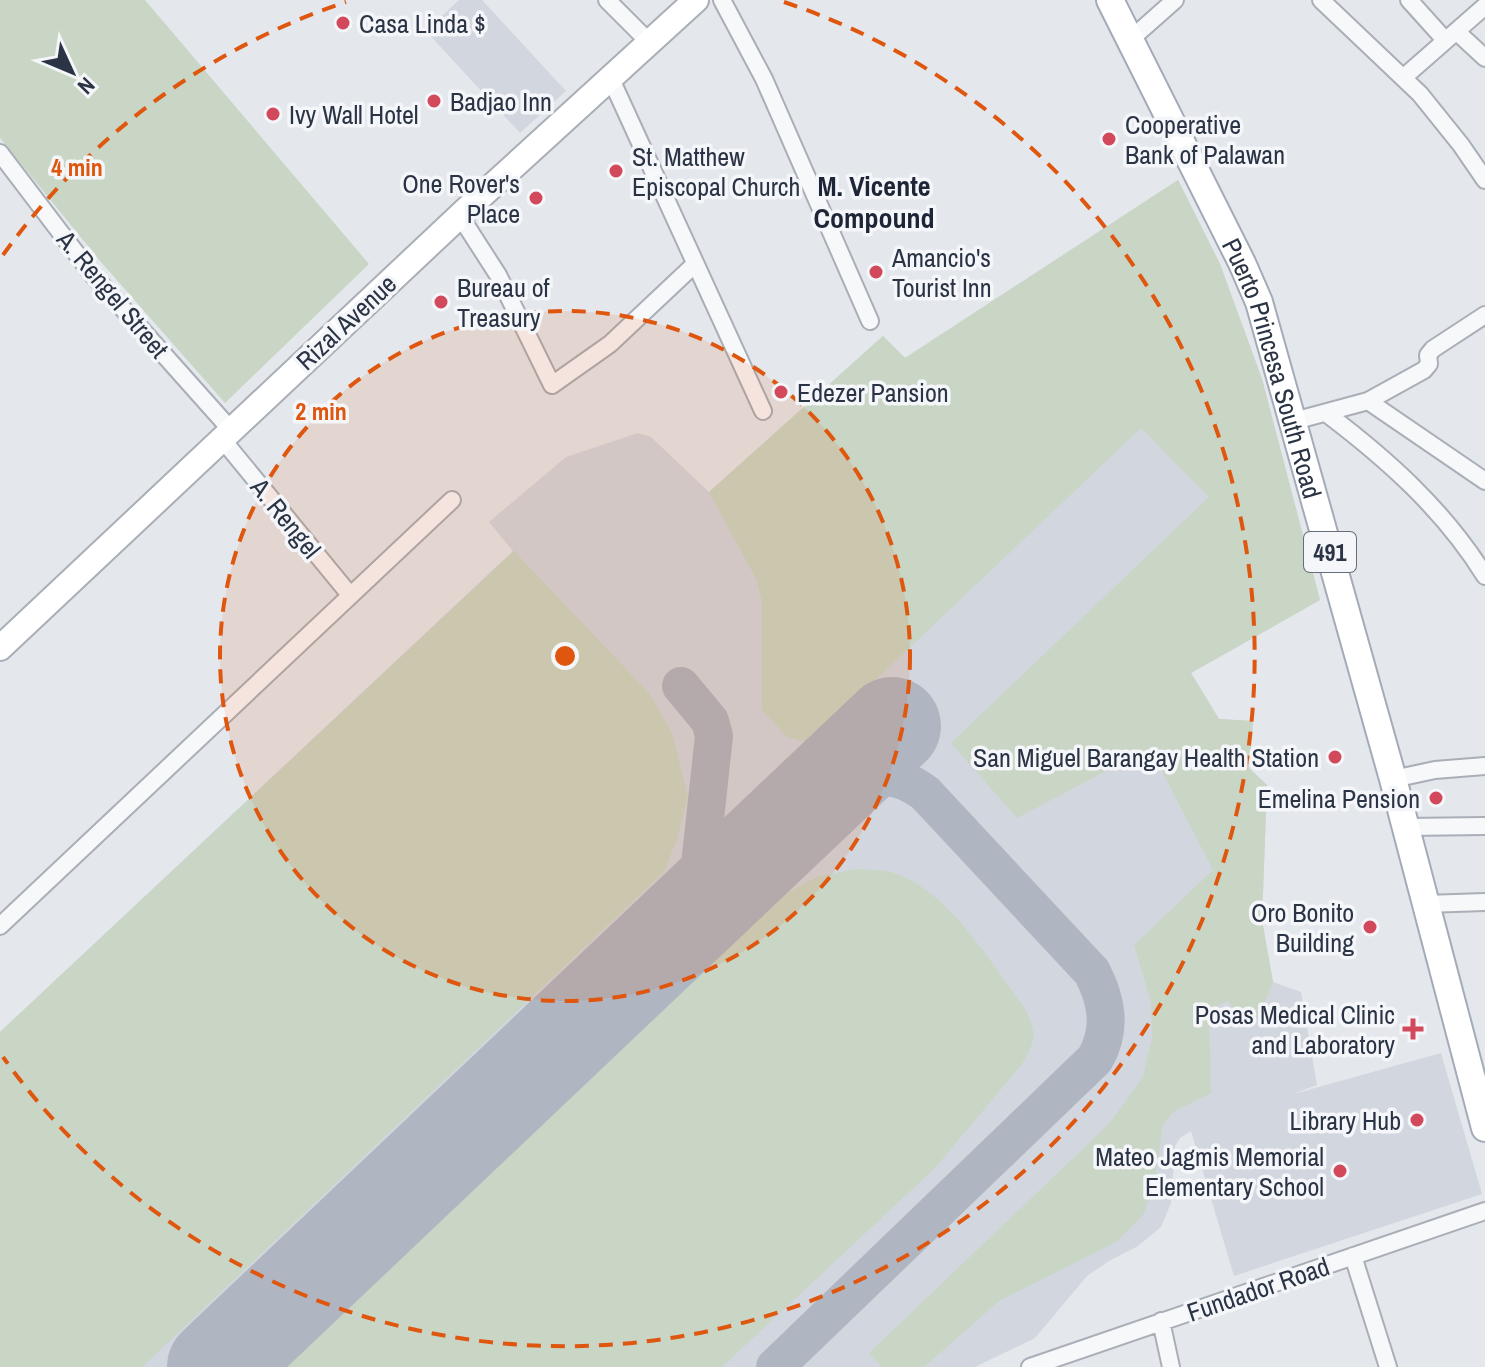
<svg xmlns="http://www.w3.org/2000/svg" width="1485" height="1367" font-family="'Archivo Narrow',sans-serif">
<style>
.built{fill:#d2d6de}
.green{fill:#c9d6c5}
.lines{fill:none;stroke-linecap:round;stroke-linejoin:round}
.taxiway{stroke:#b0b6c1;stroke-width:38}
.runway{stroke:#b0b6c1;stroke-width:98}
.street-casing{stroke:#a9aeb7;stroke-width:20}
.secondary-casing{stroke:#a9aeb7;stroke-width:28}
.primary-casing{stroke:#a3abb8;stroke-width:30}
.street{stroke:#f7f8fa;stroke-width:16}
.secondary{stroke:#fff;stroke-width:24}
.primary{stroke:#fff;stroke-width:26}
.ring{fill:none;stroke:#df570f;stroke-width:4;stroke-dasharray:14 10}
.poi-dot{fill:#d1495b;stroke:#f4f6f9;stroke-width:3}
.labels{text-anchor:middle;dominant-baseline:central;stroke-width:7;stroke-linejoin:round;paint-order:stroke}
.shield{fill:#f4f6f9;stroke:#676e7b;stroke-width:2}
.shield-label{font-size:24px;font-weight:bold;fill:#2b3445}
.poi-label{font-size:26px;fill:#2b3445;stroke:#f4f6f9;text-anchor:start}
.street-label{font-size:26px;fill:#2b3445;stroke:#f4f6f9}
.neighbourhood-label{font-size:28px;font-weight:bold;fill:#1d2536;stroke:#f4f6f9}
.centre{fill:#df570f;stroke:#f4f6f9;stroke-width:4}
.ring-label{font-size:24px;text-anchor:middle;font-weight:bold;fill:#df570f;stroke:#f4f6f9;stroke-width:7;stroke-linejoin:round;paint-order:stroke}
</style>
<rect width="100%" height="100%" fill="#e4e7ec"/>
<!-- built -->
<path class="built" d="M459,0H482L566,91L520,133L426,31Z
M1178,180L1220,264L1262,379L1320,600L1191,673L1219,719L1253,721L1249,768L1267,785L1262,920L1273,982L1301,992L1317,1085L1290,1095L1441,1053L1482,1194L1234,1276L1191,1131L1180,1138L1175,1146L1171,1203L1161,1227L1138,1246L1109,1261L1087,1276L1035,1338L975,1367H0V1032L513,551L489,522L566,457L638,433L651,437L709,492L883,336L905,358Z"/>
<!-- green -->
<path class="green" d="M0,0H145L369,264L225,403L101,262L0,138Z
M1178,180L1220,264L1262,379L1320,600L1191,673L1219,719L1253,721L1249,768L1267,785L1262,920L1273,982L1259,1017L1242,1023L1228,1001L1209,1009L1211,1093L1173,1112L1163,1125L1154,1185L1143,1215L1116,1242L999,1301L924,1367H882L869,1353L1109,1124L1143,1077L1152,1038L1151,1002L1134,945L1213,870L1150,748L1017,818L951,743L1209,497L1141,428L809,743L787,737L762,710V602L756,579L709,492L883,336L905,358Z
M514,551L649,693L672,733L688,797L677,839L664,872L142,1367H0V1032Z
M857,869C868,870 883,869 894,873C949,891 991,963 1025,1009C1037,1033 1036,1041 1022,1064L935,1168L722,1367H286L780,897L816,877Z"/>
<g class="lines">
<!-- taxiway -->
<path class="taxiway" d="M681,686L710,721L714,736L699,874L684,923
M775,1367L1095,1059C1112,1029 1107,1001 1092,972L925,793C886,764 855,777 817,797"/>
<!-- runway -->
<path class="runway" d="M216,1367L892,726"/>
<defs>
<path id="street" d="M607,0L649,42
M722,0L764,79L870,321
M1321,0L1420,94L1461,145L1485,180
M1409,0L1445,40
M1457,32L1485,58
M1131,39L1175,0
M610,77L763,411
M1404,77L1485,6
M0,153L92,274L231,430
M460,216L498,275L552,385L610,344L695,264
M1368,401L1424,370L1429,364L1428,355L1433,349L1485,315
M1326,413C1388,460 1444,510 1485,576
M1294,421L1368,401L1485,481
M222,439L350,595
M1393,779L1435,770L1485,766
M1405,827L1485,826
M1425,904L1485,902
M0,926L452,500
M1353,1256L1388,1367
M1161,1321L1171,1367
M1030,1367L1485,1211"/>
<path id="secondary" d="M0,648L468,208L696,0"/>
<g id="primary">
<path id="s1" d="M1110,0L1242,263L1259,302L1393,779L1485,1128"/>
</g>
</defs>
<!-- street casing -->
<use href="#street" class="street-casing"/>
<!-- secondary casing -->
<use href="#secondary" class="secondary-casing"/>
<!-- primary casing -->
<use href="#primary" class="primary-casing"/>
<!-- street -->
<use href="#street" class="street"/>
<!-- secondary -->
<use href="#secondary" class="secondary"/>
<!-- primary -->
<use href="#primary" class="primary"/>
</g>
<!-- distance rings -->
<circle cx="565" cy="656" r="345" fill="#df570f" fill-opacity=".12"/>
<g class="ring">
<circle cx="565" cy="656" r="345"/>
<path d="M3 255A690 690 0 0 1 346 2M784 2A690 690 0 1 1 3 1057"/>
</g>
<!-- markers -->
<g class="poi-dot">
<circle cx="343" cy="23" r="8"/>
<circle cx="434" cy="101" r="8"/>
<circle cx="273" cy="114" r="8"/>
<circle cx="1109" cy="139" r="8"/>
<circle cx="616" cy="171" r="8"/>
<circle cx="536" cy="198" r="8"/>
<circle cx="876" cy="272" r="8"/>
<circle cx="441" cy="302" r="8"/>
<circle cx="781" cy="392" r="8"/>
<circle cx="1335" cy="757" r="8"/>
<circle cx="1436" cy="798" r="8"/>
<circle cx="1370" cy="927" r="8"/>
<path d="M1409 1017h8v8h8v8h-8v8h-8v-8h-8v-8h8z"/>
<circle cx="1417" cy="1120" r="8"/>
<circle cx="1340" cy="1171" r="8"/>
</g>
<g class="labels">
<!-- shield labels -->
<rect class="shield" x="1304" y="532" width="52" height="40" rx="6"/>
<g class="shield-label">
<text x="1330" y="552">491</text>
</g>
<!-- poi labels -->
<g class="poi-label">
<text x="359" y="23">Casa Linda $</text>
<text x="450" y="101">Badjao Inn</text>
<text x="289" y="114">Ivy Wall Hotel</text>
<text x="1125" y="124">Cooperative<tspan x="1125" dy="30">Bank of Palawan</tspan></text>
<text x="632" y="156">St. Matthew<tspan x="632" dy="30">Episcopal Church</tspan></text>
<text x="520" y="183" text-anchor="end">One Rover's<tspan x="520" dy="30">Place</tspan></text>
<text x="892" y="257">Amancio's<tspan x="892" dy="30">Tourist Inn</tspan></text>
<text x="457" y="287">Bureau of<tspan x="457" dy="30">Treasury</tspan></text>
<text x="797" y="392">Edezer Pansion</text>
<text x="1319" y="757" text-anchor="end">San Miguel Barangay Health Station</text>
<text x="1420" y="798" text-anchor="end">Emelina Pension</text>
<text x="1354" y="912" text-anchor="end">Oro Bonito<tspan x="1354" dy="30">Building</tspan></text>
<text x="1395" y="1014" text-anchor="end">Posas Medical Clinic<tspan x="1395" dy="30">and Laboratory</tspan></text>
<text x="1401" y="1120" text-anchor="end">Library Hub</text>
<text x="1324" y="1156" text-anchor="end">Mateo Jagmis Memorial<tspan x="1324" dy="30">Elementary School</tspan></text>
</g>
<!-- street labels -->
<g class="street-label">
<text transform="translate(113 294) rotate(50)">A. Rengel Street</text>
<text transform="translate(346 322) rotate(-43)">Rizal Avenue</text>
<text stroke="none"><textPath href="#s1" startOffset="404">Puerto Princesa South Road</textPath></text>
<text transform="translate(286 518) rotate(51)">A. Rengel</text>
<text transform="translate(1258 1289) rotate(-19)">Fundador Road</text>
</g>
<!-- neighbourhood labels -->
<g class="neighbourhood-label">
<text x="874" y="186">M. Vicente<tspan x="874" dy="32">Compound</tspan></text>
</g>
</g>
<circle cx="565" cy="656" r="12" class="centre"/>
<g class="ring-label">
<text x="77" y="176">4 min</text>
<text x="321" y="420">2 min</text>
</g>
<!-- north arrow -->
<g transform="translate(72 72) rotate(134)" stroke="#f4f6f9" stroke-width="6" paint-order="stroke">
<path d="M0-6L14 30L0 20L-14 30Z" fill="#2b3445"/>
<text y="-12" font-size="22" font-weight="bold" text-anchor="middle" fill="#2b3445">N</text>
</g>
</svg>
